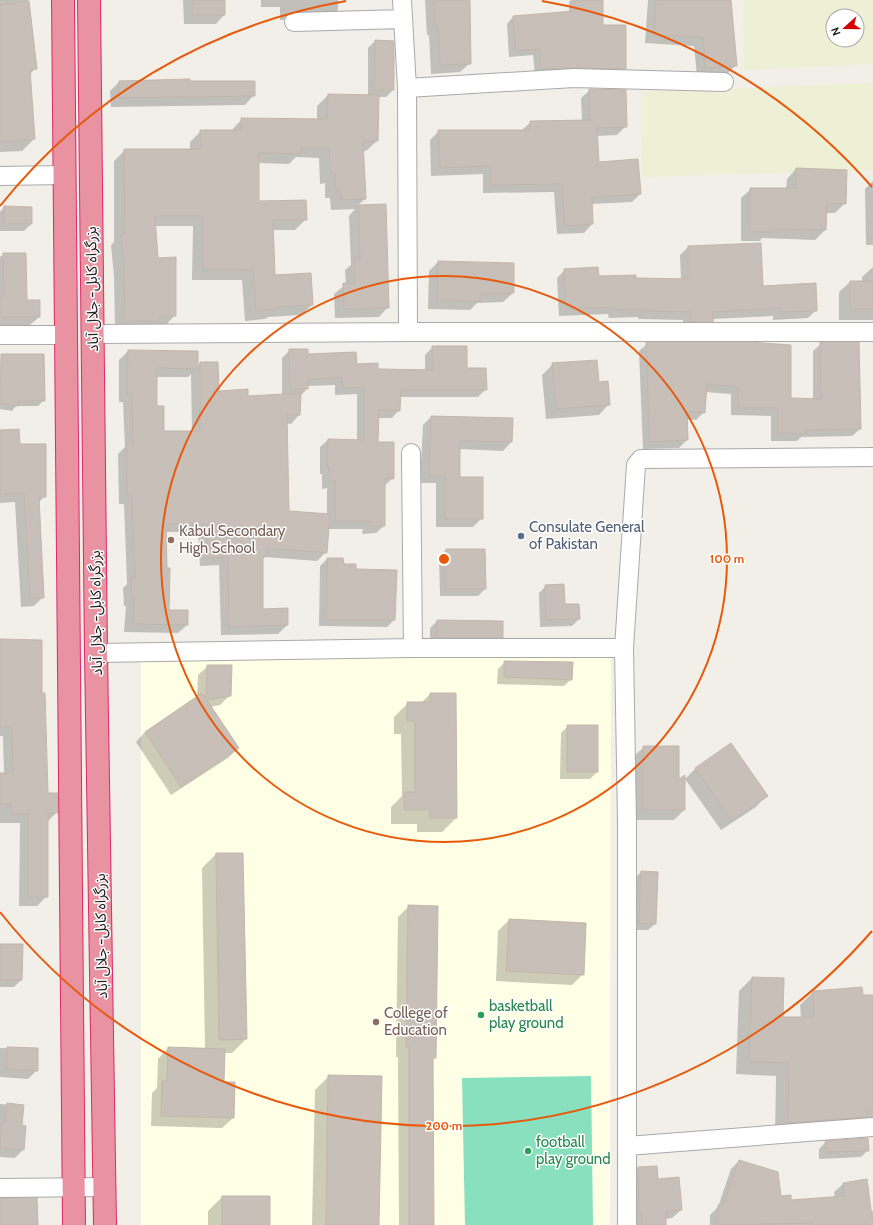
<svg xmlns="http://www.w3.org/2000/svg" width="873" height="1225" font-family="Cabin,'Noto Sans Arabic',sans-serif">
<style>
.education{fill:#ffffe5}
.farmland{fill:#eef0d5;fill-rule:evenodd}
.pitch{fill:#88e0be}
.shadow{fill:#0003;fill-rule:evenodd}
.building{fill:#c7bfb8;stroke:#c4b6ab}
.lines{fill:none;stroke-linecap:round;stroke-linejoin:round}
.minor-casing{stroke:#a9a9a9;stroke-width:20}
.highway-casing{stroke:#dc2a67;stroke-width:24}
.minor{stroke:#fff;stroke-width:18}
.highway{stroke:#e892a2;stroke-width:22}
.ring{fill:none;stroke:#e8590c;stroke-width:2}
.service-dot{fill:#5c6f8a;stroke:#fff;stroke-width:1.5}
.education-dot{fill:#8d6e63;stroke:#fff;stroke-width:1.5}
.leisure-dot{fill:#2e9e5b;stroke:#fff;stroke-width:1.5}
.labels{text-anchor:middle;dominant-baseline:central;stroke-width:3;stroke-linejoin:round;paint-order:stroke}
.street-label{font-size:15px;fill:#222;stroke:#fff}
.service-label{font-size:15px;fill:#4e5e75;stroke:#fff;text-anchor:start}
.education-label{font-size:15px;fill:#785e54;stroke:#fff;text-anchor:start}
.leisure-label{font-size:15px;fill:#27864d;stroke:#fff;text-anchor:start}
.centre{fill:#e8590c;stroke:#fff;stroke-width:2}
.ring-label{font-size:12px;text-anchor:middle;font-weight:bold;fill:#e8590c;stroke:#fff;stroke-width:3;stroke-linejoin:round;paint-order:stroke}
</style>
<rect width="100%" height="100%" fill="#f2efe9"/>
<!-- education -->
<path class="education" d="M611,656L610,1225H141V657Z"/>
<!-- farmland -->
<path class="farmland" d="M743,0H873V64L744,70ZM833,16H857V40H833Z
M873,83V170L642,177L641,92Z"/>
<!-- pitch -->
<path class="pitch" d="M591,1076L593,1225H465L462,1078Z"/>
<!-- shadow -->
<path class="shadow" d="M0,0H28L36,68L29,75L34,139L22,151L0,152Z
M183,0H224V15L216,24H184Z
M261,0H338V10L330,19L280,20V7H261Z
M425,0H469L470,63L460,72L431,74L429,35H427Z
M571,0H602V26L625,68L619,75L535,76L533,55L509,57L507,24L513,17L569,13V2Z
M648,0H730L736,65L727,74L697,76L694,46L645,43Z
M375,41L393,90L386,97H378L377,141L366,151H362L365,199L357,206L385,205L388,307L379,317L335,318L334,294L346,284L345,270L351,265L349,216L355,209L331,210L330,198H325V183L320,184L319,158L296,157L289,164L258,163V202L306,219L295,230H273L274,276L312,305L301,315L268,317L265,319L245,321L242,280H192L193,226H155L157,259L175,315L165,326L115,331L114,276L111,245L114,242V161L125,150H190V142L201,131H231L242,119L317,120V106L328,95L368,96V48Z
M119,82L254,95L245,105L111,107L110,91Z
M590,90L626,126L617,135L596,136L598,164L640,194L632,202L591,204L592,224L584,233L557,234L554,192L483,193V174L431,176L430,140L439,131L522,130L531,122L582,121L581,98Z
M796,169L845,203L835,213H825V230L815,240L762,238L760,241H741V198L751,189H786L787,179Z
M873,181V245H866L865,189Z
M4,207L31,208V224L24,231H0V212Z
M760,244L762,287L816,310L808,318L773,320V316L712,319V321L704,329H683V320L638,319V317L609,318L608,314L559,316L557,278L565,270L598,277L681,280L680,255L688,247Z
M4,254L26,301L39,317L30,325H0V257Z
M438,262L513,293L503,302L477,303L470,310L428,309L429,271Z
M873,267V320H839V292L850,282H862V277Z
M647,344L790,399L813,400V351L821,344L860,429L852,436L801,437L797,441H771V416L731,415V394L705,392L704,412L696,420L686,419L687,440L679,448L643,449L639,351Z
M433,347L466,369L486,389L478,397H400L399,410L392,418H377V443L393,478L384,486V526L376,533L362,534L363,529H328L326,552L317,561L265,557L262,560V610L287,625L278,634L221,635L219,565L200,566L198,532H165L168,611L187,625L178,633L124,632L126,606H124L123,588L127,584L124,504H119L118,454L125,447L123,402H119V360L128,351L197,352V366L200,363L218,392L247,397L282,395V358L290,350L377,370L425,371V355ZM191,374L192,432H163L156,407V377H188ZM335,385V395L357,394V440H328L320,447V474H322V489L327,488V515L288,512L286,423L291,424L299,415L300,396L307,389V386Z
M1,355L44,400L38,406H16L12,411L0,409Z
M553,364L598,383L609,404L599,415L546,419L542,375Z
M431,417L511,442L503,451L459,449V478L482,518L473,527H436V483H420L423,425Z
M0,431L19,445L45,496L39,502L43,597L34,606L21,607L15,502L0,503Z
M446,550L485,589L478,596H440L439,557Z
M327,559L355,570L394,620L387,627L319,626L320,566Z
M546,586L579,619L572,626L540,627L539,593Z
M437,621L502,637L495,644H430V628Z
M0,640L41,695L47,794L57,812L47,822V896L37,906H19L20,823H0V774H4L3,736H0Z
M505,662L571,679L564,686L497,684L498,669Z
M208,666L230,695L220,705L210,707L238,748L228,758L171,795L136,742L145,732L197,698L198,675Z
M430,694H455L456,818L442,832H417V824H391V807L402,796L401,734H394V717L408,703H421Z
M568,726L597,772L590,779H560L561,733Z
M644,747L678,781L684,810L674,820H633V757Z
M696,768L766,796L756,807L721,830L685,779Z
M216,854L246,1039L232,1053H224L223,1083L233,1118L222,1128L151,1126L152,1093L157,1088L158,1059L168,1048L205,1049L202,868Z
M641,872L656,923L648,930H633L634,879Z
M409,906L435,1057L432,1060L433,1225H399L398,1057H396L398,917Z
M509,920L585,924L583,974L572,985L496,981L498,931Z
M0,945L21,980L14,987H0Z
M752,978L782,1018H801L800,1005L813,992L862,996H873V1120L775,1136L776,1076L736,1074L739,991Z
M0,1043V1048L37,1049V1070L28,1079L0,1077Z
M329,1076L378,1225H312L315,1090Z
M0,1104L23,1106L21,1126L23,1150L15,1158L0,1157Z
M826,1142L868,1150L861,1157L819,1159V1149Z
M739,1161L781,1197L790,1201L835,1198L834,1192L843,1184L866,1181L870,1212L873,1211V1225H710V1215L718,1207L731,1169Z
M656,1167L657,1180L681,1210L672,1218L665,1219V1225H634L629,1177L638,1168Z
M222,1197L269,1225H208V1211Z"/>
<!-- building -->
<path class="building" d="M192,0H225V15H192Z
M434,0H470L471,64L440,65L438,26H435Z
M575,0H603V25H626V69L574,68L541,69L539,49L516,51L513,16L575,11Z
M656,0H731L737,66L705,68L703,37L654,35Z
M29,1L37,69L30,70L35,139L0,142V5Z
M375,40L394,41V90H374Z
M190,79V81H255V96L119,98V81Z
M589,89L626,90L627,127L597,128L599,162L638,159L641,194L592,197L593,224L565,226L562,184L491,185V166L440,168L438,130H530V121L590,120Z
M328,94L379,95L378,141H363L366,199L341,200L340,188H335V173H330L329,147H301V154L259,153V201L306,200L307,220H273L275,275L311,273L313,305L277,307V309L256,310L253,270L203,269V216H155L158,258L176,257V316H160V321H125L124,264L121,234H125L124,149H201L200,130H241V118L327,119Z
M796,168L847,170L846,204L827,203L826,230L770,229V232H750V188H796Z
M386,204L389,308L344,309L343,283H355L354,260H360L358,205Z
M4,206L32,207V224H4Z
M761,243L763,286L816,283L817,311L781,312L780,308L713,312V322H691V312L645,311V309L616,310V307L566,309L564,269L598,267L599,276L636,275V278L688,279V246Z
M3,253H26L27,300H40V317H0V296H4Z
M438,261L514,263V293L480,294V301L437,300Z
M850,281H873V309H850Z
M646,342H748L791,345V398L821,399L820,342H859L861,429L805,430V434L778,433V408H738V387L707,384L705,413L687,411L688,440L650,442Z
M432,346H467V368H486L487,390H401L400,411L379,410L378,442H394V479L385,478V526H370V521H335V481H330L329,466H327L328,439L364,440V387L343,388L342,378L308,379V389H290L289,349H308V354L356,352L357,364L378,363V369L433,370Z
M128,350L198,351V369L157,368V406H164V431H200V362H218L219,391L248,389V396L301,393L300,415H287L289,511L330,514L327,553L267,548L268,555L263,556V609L288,608V625L229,627L228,557L208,558L207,524H166L167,568H170L169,610H188V625L133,624L134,598H132L131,578H135L132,496H127L126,445L133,444L132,394H127Z
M1,354H44L45,401H18V406L0,403Z
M597,360L599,382L608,381L610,405L556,409L552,363Z
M431,416L513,418L512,442L460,441V477H483V519H445V475H429Z
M19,429L20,444H46V497H39L44,598H30L24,493L0,494V430Z
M446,549H485L486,589H446Z
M327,558H343L344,564H356V569L397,570L395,620H326Z
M564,584L565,604H579L580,619L546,620L545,585Z
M437,620L503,621V638H437Z
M0,639L42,640V693H45L48,793H58V813H48V897H28V814L11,815V804H0V773H13L12,727H0Z
M504,661L573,662L572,680L504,677Z
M207,665H232L231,696L207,700L239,748L181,787L145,732L202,693L206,698Z
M430,693H456L457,818H430V810H404V792H415V721H407V702H430Z
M567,725H598V772H567Z
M731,743L768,796L732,821L695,768Z
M643,746H679V779L685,775V810H643Z
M216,853H243L247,1039L219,1040Z
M641,871L658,872L656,924L639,923Z
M408,905L438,906L436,1058H433L434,1225H409V1047H406Z
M509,919L586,923L584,975L506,971Z
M0,944H23L22,980H0Z
M752,977L784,978L783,1017H814L813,991L862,987L863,995H873V1109H866L867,1117L788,1123L789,1063L749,1062Z
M7,1047L38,1048V1071L6,1069Z
M168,1047L225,1049L224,1082H235L234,1118L161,1116L162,1081H167Z
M328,1075L382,1076L379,1225H326Z
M7,1103L24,1105L22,1125L26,1126L24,1150L0,1148L2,1122H5Z
M868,1138L869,1151L826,1152L825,1141Z
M739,1160L778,1172L781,1196L791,1195V1200L844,1196L843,1183L867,1179L873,1225H813V1223L718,1225V1205H723Z
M657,1166L658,1179L679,1177L682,1210L666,1211V1225H642V1213H639L638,1167Z
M222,1196H270V1225H222Z
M0,1198H37L38,1225H0Z"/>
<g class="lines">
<defs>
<path id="minor" d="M402,0L407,88L408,332
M294,22L403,19
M407,88L574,78L724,82
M0,176L65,175
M93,334L408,332H873
M0,335H67
M411,453L413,648
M96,653L413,648H624
M627,1146L873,1127
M0,1188L105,1187
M627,1225V823L624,648L636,465L641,459L873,457"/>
<path id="highway" d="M63,0L74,1225
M89,0L96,653L105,1225"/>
</defs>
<!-- minor casing -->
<use href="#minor" class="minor-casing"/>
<!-- highway casing -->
<use href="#highway" class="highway-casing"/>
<!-- minor -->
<use href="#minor" class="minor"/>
<!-- highway -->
<use href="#highway" class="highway"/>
</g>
<!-- distance rings -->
<g class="ring">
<circle cx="444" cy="559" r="283"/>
<path d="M872 931A567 567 0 0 1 0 912M0 206A567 567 0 0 1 346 1M542 1A567 567 0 0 1 872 187"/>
</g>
<!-- markers -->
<circle class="service-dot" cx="521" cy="536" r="4"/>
<g class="education-dot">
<circle cx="171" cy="540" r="4"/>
<circle cx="376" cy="1022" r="4"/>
</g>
<g class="leisure-dot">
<circle cx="481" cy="1015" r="4"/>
<circle cx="528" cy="1151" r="4"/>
</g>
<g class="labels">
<!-- street labels -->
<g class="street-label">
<text transform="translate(92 289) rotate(-91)">بزرگراه کابل- جلال آباد</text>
<text transform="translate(96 613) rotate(-91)">بزرگراه کابل- جلال آباد</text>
<text transform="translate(101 936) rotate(-91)">بزرگراه کابل- جلال آباد</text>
</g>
<!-- service labels -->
<g class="service-label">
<text x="529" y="527">Consulate General<tspan x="529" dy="17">of Pakistan</tspan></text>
</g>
<!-- education labels -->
<g class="education-label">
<text x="179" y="531">Kabul Secondary<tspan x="179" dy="17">High School</tspan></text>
<text x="384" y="1013">College of<tspan x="384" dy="17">Education</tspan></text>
</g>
<!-- leisure labels -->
<g class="leisure-label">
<text x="489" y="1006">basketball<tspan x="489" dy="17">play ground</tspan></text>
<text x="536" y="1142">football<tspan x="536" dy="17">play ground</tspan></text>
</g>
</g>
<circle cx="444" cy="559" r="6" class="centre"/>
<g class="ring-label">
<text x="727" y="563">100 m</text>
<text x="444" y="1130">200 m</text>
</g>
<!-- north arrow -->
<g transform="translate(845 28) rotate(249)"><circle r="19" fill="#ffffff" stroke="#a7a7a7"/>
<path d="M0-3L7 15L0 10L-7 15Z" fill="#d40000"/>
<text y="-6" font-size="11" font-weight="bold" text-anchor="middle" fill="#222222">N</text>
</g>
</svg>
